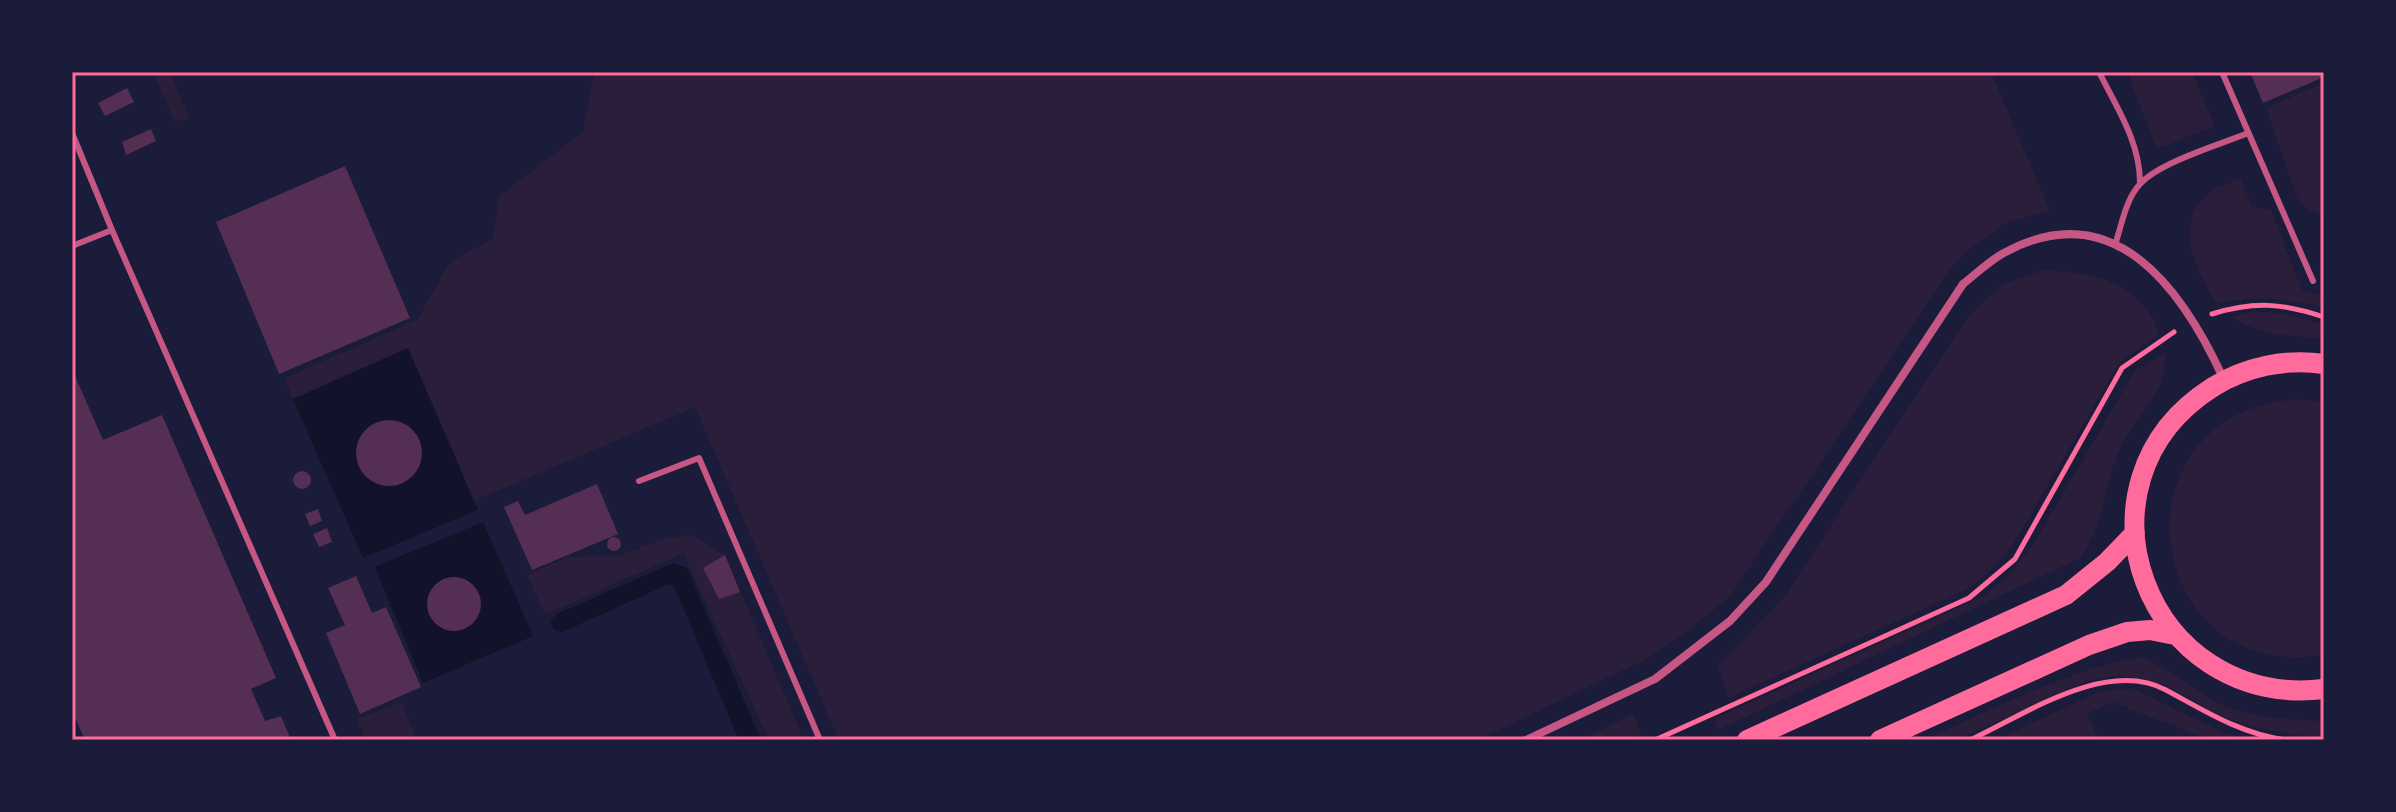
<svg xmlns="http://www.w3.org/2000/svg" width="2396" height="812" font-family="Merriweather,serif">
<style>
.green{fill:#2a1e3b}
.water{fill:#12122b}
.building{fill:#542f53}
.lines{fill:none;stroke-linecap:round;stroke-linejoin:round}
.path{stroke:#ff6b9d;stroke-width:5}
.service{stroke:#c65784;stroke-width:6}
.minor{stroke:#c65784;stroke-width:8}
.primary{stroke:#ff6b9d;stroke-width:20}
.neatline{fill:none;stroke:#ff6b9d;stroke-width:3}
</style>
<rect width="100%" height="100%" fill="#1b1b3a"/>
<!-- green -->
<path class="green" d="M153,72H170L189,118L175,122Z
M594,72H1991L2050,211L2005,223L1962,255L1939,285L1730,597L1681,636L1642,661L1478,740H839L695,407L474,501L408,348L293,399L285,378L417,320L450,262L493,238L499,196L583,132Z
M2127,72H2192L2215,126L2157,149Z
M2324,83V216L2307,209L2297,198L2266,108Z
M2241,179L2252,207L2271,210L2302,290L2324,297V307C2286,299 2255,296 2216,303C2197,270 2172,228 2207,194C2214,187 2230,183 2241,179Z
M2043,270C2090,272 2143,281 2159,334L2120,362L2009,551L1988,572L1967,589L1728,698L1718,665L1782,600L1967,318L2002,285Z
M2254,311L2291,315L2324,325V338C2289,336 2263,336 2232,317Z
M2165,352C2167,397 2139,410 2121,447C2103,484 2105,524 2080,558L1718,730L1714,719L1981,597C2005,581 2021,562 2037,538L2135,371Z
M2301,399L2324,403V655C2137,684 2109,408 2301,399Z
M691,535L725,555L804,740H769L683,553L545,615L527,575L568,557L617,556L667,538Z
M2142,658C2171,669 2191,689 2218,703C2252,719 2288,719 2324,721V740L2247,725L2219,715L2166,685L2119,675L2088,681L1956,740H1925C1980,715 2085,662 2142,658Z
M2131,688L2223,732L2251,740H2210L2112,702L2087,714L2099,740H1996L2099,692Z
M401,702L417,740H366L357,719Z
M1633,714L1642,735L1633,740H1581Z"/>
<!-- water -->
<path class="water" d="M408,348L478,510L363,558L293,399Z
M483,522L533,636L423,683L375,567Z
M673,563L687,568L761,740H739L674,586L669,584L562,632L554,630L550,621L557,614Z"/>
<!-- building -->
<path class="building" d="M2250,72H2324V77L2263,103Z
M127,88L134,102L105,116L98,103Z
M151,129L156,141L126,155L122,142Z
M345,166L410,318L279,374L216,222Z
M72,369L103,440L162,415L276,678L251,689L265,721L281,716L291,740H85L72,711Z
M356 453a33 33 0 1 1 66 0a33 33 0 1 1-66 0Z
M293 480a9 9 0 1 1 18 0a9 9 0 1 1-18 0Z
M597,484L618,534L532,570L504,507L518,501L525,515Z
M318,509L322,521L310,526L305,514Z
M327,528L332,542L319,547L313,534Z
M607 544a7 7 0 1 1 14 0a7 7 0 1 1-14 0Z
M725,555L740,592L719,599L703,568Z
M356,576L372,613L386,607L421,687L360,714L326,633L345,625L328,588Z
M427 604a27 27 0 1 1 54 0a27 27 0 1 1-54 0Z"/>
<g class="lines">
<!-- path -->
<path class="path" d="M2212,314C2254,301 2282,303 2324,317
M1655,740L1969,598L2015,559L2122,368L2174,332
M1970,740C2024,715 2106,658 2166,690C2205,711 2239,733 2285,740"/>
<!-- service -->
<path class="service" d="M2099,72C2117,108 2140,142 2140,183
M2222,72L2313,281
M72,133L112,230L72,246
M112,230L335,740
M2116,242C2122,223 2126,199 2140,184C2160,162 2219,145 2248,133
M639,481L699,458L820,740"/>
<!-- minor -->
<path class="minor" d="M1526,740L1655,679L1730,621L1766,582L1963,284C1976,274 1988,262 2002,254C2114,191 2183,290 2224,380"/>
<!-- primary -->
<path class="primary" d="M2324,364C2286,358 2245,367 2213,387C2061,483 2147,710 2324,689
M1747,740L2066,595L2107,562L2135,533
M1880,740L2089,645L2127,632L2150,630L2175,635"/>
</g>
<!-- border -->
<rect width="2396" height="812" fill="none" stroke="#1b1b3a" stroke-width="148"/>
<rect x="74" y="74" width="2248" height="664" class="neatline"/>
</svg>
